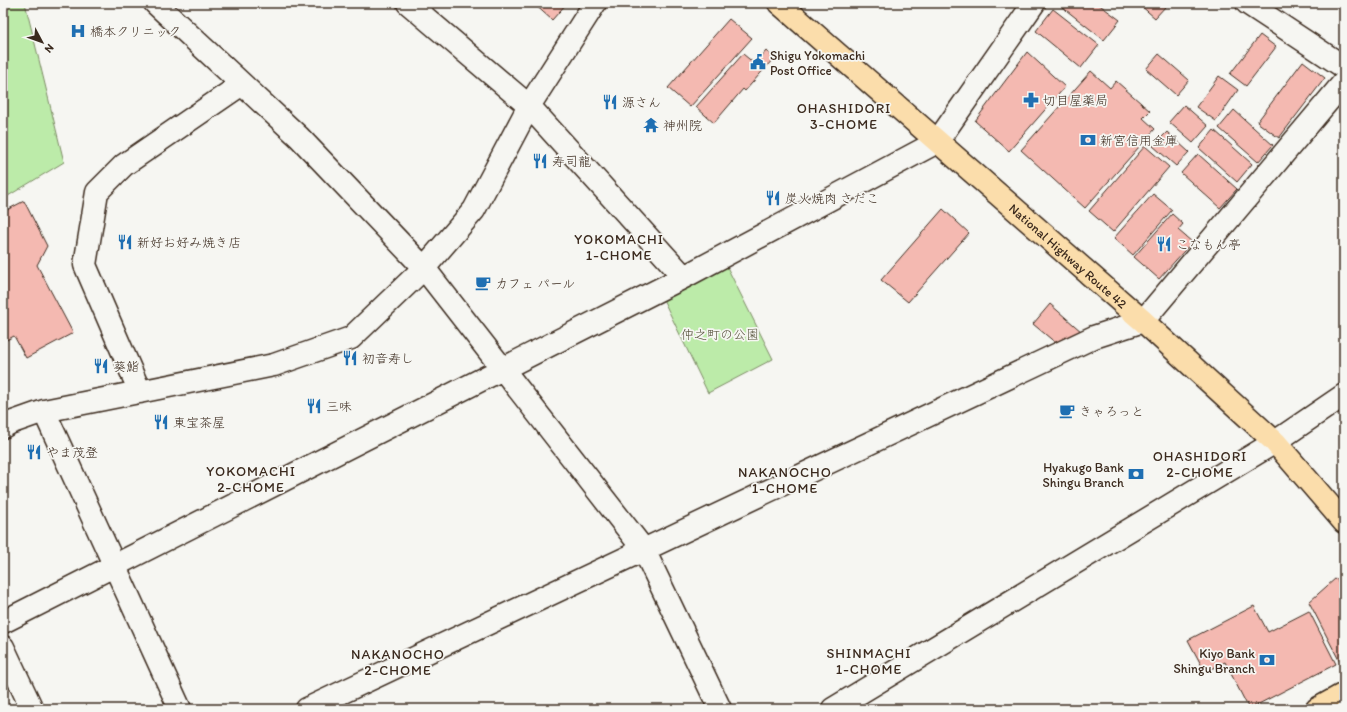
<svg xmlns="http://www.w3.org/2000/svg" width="1347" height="712" font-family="Itim,'Klee One',sans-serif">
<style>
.green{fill:#bceba9;stroke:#7c8a64}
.building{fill:#f4b9b1;stroke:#3b2a1e}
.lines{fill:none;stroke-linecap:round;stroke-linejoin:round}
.minor-casing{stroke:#3b2a1e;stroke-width:25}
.major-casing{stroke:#3b2a1e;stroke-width:25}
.highway-casing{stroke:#3b2a1e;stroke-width:25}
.minor{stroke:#f6f6f2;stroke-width:22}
.major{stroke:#fbddab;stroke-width:22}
.highway{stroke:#fbddab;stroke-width:22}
.labels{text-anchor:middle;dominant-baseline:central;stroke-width:3.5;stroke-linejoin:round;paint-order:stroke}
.poi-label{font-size:13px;fill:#3b2a1e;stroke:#f6f6f2;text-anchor:start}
.street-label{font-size:13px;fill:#3b2a1e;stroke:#f6f6f2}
.park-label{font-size:13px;fill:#55513a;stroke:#f6f6f2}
.neighbourhood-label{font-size:14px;letter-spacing:1px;fill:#3b2a1e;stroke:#f6f6f2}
</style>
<rect width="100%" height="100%" fill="#f6f6f2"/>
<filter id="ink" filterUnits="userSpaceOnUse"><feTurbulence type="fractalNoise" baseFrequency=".025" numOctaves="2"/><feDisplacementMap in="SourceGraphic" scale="8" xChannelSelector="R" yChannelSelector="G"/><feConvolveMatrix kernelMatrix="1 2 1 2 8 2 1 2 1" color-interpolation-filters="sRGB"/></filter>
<g filter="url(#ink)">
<!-- green -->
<path class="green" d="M3,3H25L64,162L3,199Z
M724,261L773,359L708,393L660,293Z"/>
<!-- building -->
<path class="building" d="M533,3H567L552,20Z
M1057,3H1097L1120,20L1104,40Z
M1142,3H1162L1166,6L1155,18L1140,5Z
M1053,9L1099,45L1081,68L1036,31Z
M729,19L752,38L690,107L668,88Z
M1260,35L1276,47L1246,86L1230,74Z
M766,51L774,58L745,91L743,89L714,123L696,107L743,54L755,64Z
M1027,52L1065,87L1009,151L975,121Z
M1159,54L1189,80L1176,95L1146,69Z
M1303,61L1325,78L1279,138L1257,122Z
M1091,71L1110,88L1116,81L1150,111L1143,118L1155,129L1085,208L1021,150Z
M1219,76L1238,90L1216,121L1196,107Z
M1184,105L1208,126L1193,143L1169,122Z
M1234,110L1273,145L1258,162L1219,128Z
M1214,130L1252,164L1237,182L1199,148Z
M1167,132L1189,152L1176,166L1153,146Z
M1145,146L1169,167L1113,232L1089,211Z
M1198,154L1237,189L1220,208L1181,173Z
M1153,194L1172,210L1133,255L1114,238Z
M24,201L47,246L37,265L73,333L26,358L14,336L3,342V212Z
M943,209L969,233L908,302L881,280Z
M1172,214L1183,224L1178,230L1192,242L1159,279L1134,257Z
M1050,304L1082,332L1057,344L1033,324Z
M1336,578L1344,594V662L1341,664L1309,602Z
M1254,606L1268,632L1309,611L1336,664L1249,709L1225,662L1205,672L1188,640Z"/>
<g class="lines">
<defs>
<path id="minor" d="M155,3L299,137L424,268L644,550L720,709
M408,3L529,106L684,277
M1247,3L1344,67
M140,392L85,265L97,192L124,165L242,84
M44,411L180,709
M3,427L10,423L44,411L274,365L351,338L424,268L474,210L529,106L595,3
M3,622L684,277L937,142L1034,3
M3,647L32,709
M307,709L1094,337L1143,321L1344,82
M833,709L1275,442L1344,395"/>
<path id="major" d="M1317,709L1344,694"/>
<g id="highway">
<path id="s1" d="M779,3L1143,321L1275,442L1344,522"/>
</g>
</defs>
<!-- minor casing -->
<use href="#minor" class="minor-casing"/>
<!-- major casing -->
<use href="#major" class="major-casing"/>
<!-- highway casing -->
<use href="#highway" class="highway-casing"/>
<!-- minor -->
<use href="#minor" class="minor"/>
<!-- major -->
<use href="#major" class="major"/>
<!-- highway -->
<use href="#highway" class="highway"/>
</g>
</g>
<!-- icons -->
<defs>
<symbol id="hospital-bare" viewBox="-9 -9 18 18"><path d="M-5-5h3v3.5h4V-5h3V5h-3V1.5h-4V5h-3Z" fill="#1f6fb2" stroke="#f6f6f2" stroke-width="2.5" paint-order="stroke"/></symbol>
<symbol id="civic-bare" viewBox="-9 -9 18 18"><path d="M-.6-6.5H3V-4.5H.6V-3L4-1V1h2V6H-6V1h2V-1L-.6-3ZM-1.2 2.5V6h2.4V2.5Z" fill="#1f6fb2" stroke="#f6f6f2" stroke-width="2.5" paint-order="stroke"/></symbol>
<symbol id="pharmacy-bare" viewBox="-9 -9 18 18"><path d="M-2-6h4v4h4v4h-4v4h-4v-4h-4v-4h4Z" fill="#1f6fb2" stroke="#f6f6f2" stroke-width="2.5" paint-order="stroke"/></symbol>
<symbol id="restaurant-bare" viewBox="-9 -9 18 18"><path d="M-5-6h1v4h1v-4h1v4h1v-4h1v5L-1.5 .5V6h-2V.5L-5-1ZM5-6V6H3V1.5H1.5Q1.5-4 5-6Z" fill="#1f6fb2" stroke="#f6f6f2" stroke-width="2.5" paint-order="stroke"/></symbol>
<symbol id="temple-bare" viewBox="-9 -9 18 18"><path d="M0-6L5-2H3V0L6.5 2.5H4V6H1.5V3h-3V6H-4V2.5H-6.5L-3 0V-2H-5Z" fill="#1f6fb2" stroke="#f6f6f2" stroke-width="2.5" paint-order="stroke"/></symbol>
<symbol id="bank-bare" viewBox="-9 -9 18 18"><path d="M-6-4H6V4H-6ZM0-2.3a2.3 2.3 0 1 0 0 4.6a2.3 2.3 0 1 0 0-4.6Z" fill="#1f6fb2" stroke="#f6f6f2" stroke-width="2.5" paint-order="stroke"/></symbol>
<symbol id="cafe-bare" viewBox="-9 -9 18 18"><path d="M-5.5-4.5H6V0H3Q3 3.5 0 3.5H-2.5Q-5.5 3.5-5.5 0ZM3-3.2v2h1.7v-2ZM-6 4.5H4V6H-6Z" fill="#1f6fb2" stroke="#f6f6f2" stroke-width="2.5" paint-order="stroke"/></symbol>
</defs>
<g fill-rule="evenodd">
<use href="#hospital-bare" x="67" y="20" width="22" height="22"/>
<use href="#civic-bare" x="747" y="51" width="22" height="22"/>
<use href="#pharmacy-bare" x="1020" y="89" width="22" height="22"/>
<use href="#restaurant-bare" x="599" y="91" width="22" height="22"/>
<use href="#temple-bare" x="640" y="114" width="22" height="22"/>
<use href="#bank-bare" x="1077" y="129" width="22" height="22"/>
<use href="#restaurant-bare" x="529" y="150" width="22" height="22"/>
<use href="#restaurant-bare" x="762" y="187" width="22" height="22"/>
<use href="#restaurant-bare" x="114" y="231" width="22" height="22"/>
<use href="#restaurant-bare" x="1153" y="233" width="22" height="22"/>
<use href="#cafe-bare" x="472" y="272" width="22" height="22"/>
<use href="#restaurant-bare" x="339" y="347" width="22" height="22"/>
<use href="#restaurant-bare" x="90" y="355" width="22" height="22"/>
<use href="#restaurant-bare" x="303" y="395" width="22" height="22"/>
<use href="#cafe-bare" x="1056" y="400" width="22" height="22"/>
<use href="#restaurant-bare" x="150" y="411" width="22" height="22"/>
<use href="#restaurant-bare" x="23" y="441" width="22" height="22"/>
<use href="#bank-bare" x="1125" y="463" width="22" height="22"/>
<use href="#bank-bare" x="1256" y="649" width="22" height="22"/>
</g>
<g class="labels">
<!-- poi labels -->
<g class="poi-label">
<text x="90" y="31">橋本クリニック</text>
<text x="770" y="55">Shigu Yokomachi<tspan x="770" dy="15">Post Office</tspan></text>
<text x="1043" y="100">切目屋薬局</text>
<text x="622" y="102">源さん</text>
<text x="663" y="125">神州院</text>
<text x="1100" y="140">新宮信用金庫</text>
<text x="552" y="161">寿司龍</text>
<text x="785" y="198">炭火焼肉 さだこ</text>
<text x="137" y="242">新好お好み焼き店</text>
<text x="1176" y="244">こなもん亭</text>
<text x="495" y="283">カフェ パール</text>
<text x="362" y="358">初音寿し</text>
<text x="113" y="366">葵鮨</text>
<text x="326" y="406">三味</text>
<text x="1079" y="411">きゃろっと</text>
<text x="173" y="422">東宝茶屋</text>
<text x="46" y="452">やま茂登</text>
<text x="1124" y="467" text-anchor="end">Hyakugo Bank<tspan x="1124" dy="15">Shingu Branch</tspan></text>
<text x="1255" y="653" text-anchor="end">Kiyo Bank<tspan x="1255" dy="15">Shingu Branch</tspan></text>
</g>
<!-- street labels -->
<g class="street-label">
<text stroke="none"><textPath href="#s1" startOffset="384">National Highway Route 42</textPath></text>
</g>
<!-- park labels -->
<g class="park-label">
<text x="720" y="334">仲之町の公園</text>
</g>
<!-- neighbourhood labels -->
<g class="neighbourhood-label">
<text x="844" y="108">OHASHIDORI<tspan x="844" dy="16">3-CHOME</tspan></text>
<text x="619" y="239">YOKOMACHI<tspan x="619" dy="16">1-CHOME</tspan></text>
<text x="1200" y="456">OHASHIDORI<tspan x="1200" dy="16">2-CHOME</tspan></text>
<text x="251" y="471">YOKOMACHI<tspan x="251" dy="16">2-CHOME</tspan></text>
<text x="785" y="472">NAKANOCHO<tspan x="785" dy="16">1-CHOME</tspan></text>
<text x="869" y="653">SHINMACHI<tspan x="869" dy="16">1-CHOME</tspan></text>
<text x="398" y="654">NAKANOCHO<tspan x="398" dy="16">2-CHOME</tspan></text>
</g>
</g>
<!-- margin -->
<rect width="1347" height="712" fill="none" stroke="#f6f6f2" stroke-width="16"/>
<rect x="8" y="8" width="1331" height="696" fill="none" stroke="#3b2a1e" stroke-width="1.5" filter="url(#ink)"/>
<!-- north arrow -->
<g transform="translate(42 42) rotate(131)" stroke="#f6f6f2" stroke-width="3" paint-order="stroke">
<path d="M0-3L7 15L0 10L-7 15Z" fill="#3b2a1e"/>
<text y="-6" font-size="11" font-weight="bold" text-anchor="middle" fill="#3b2a1e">N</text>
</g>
</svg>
